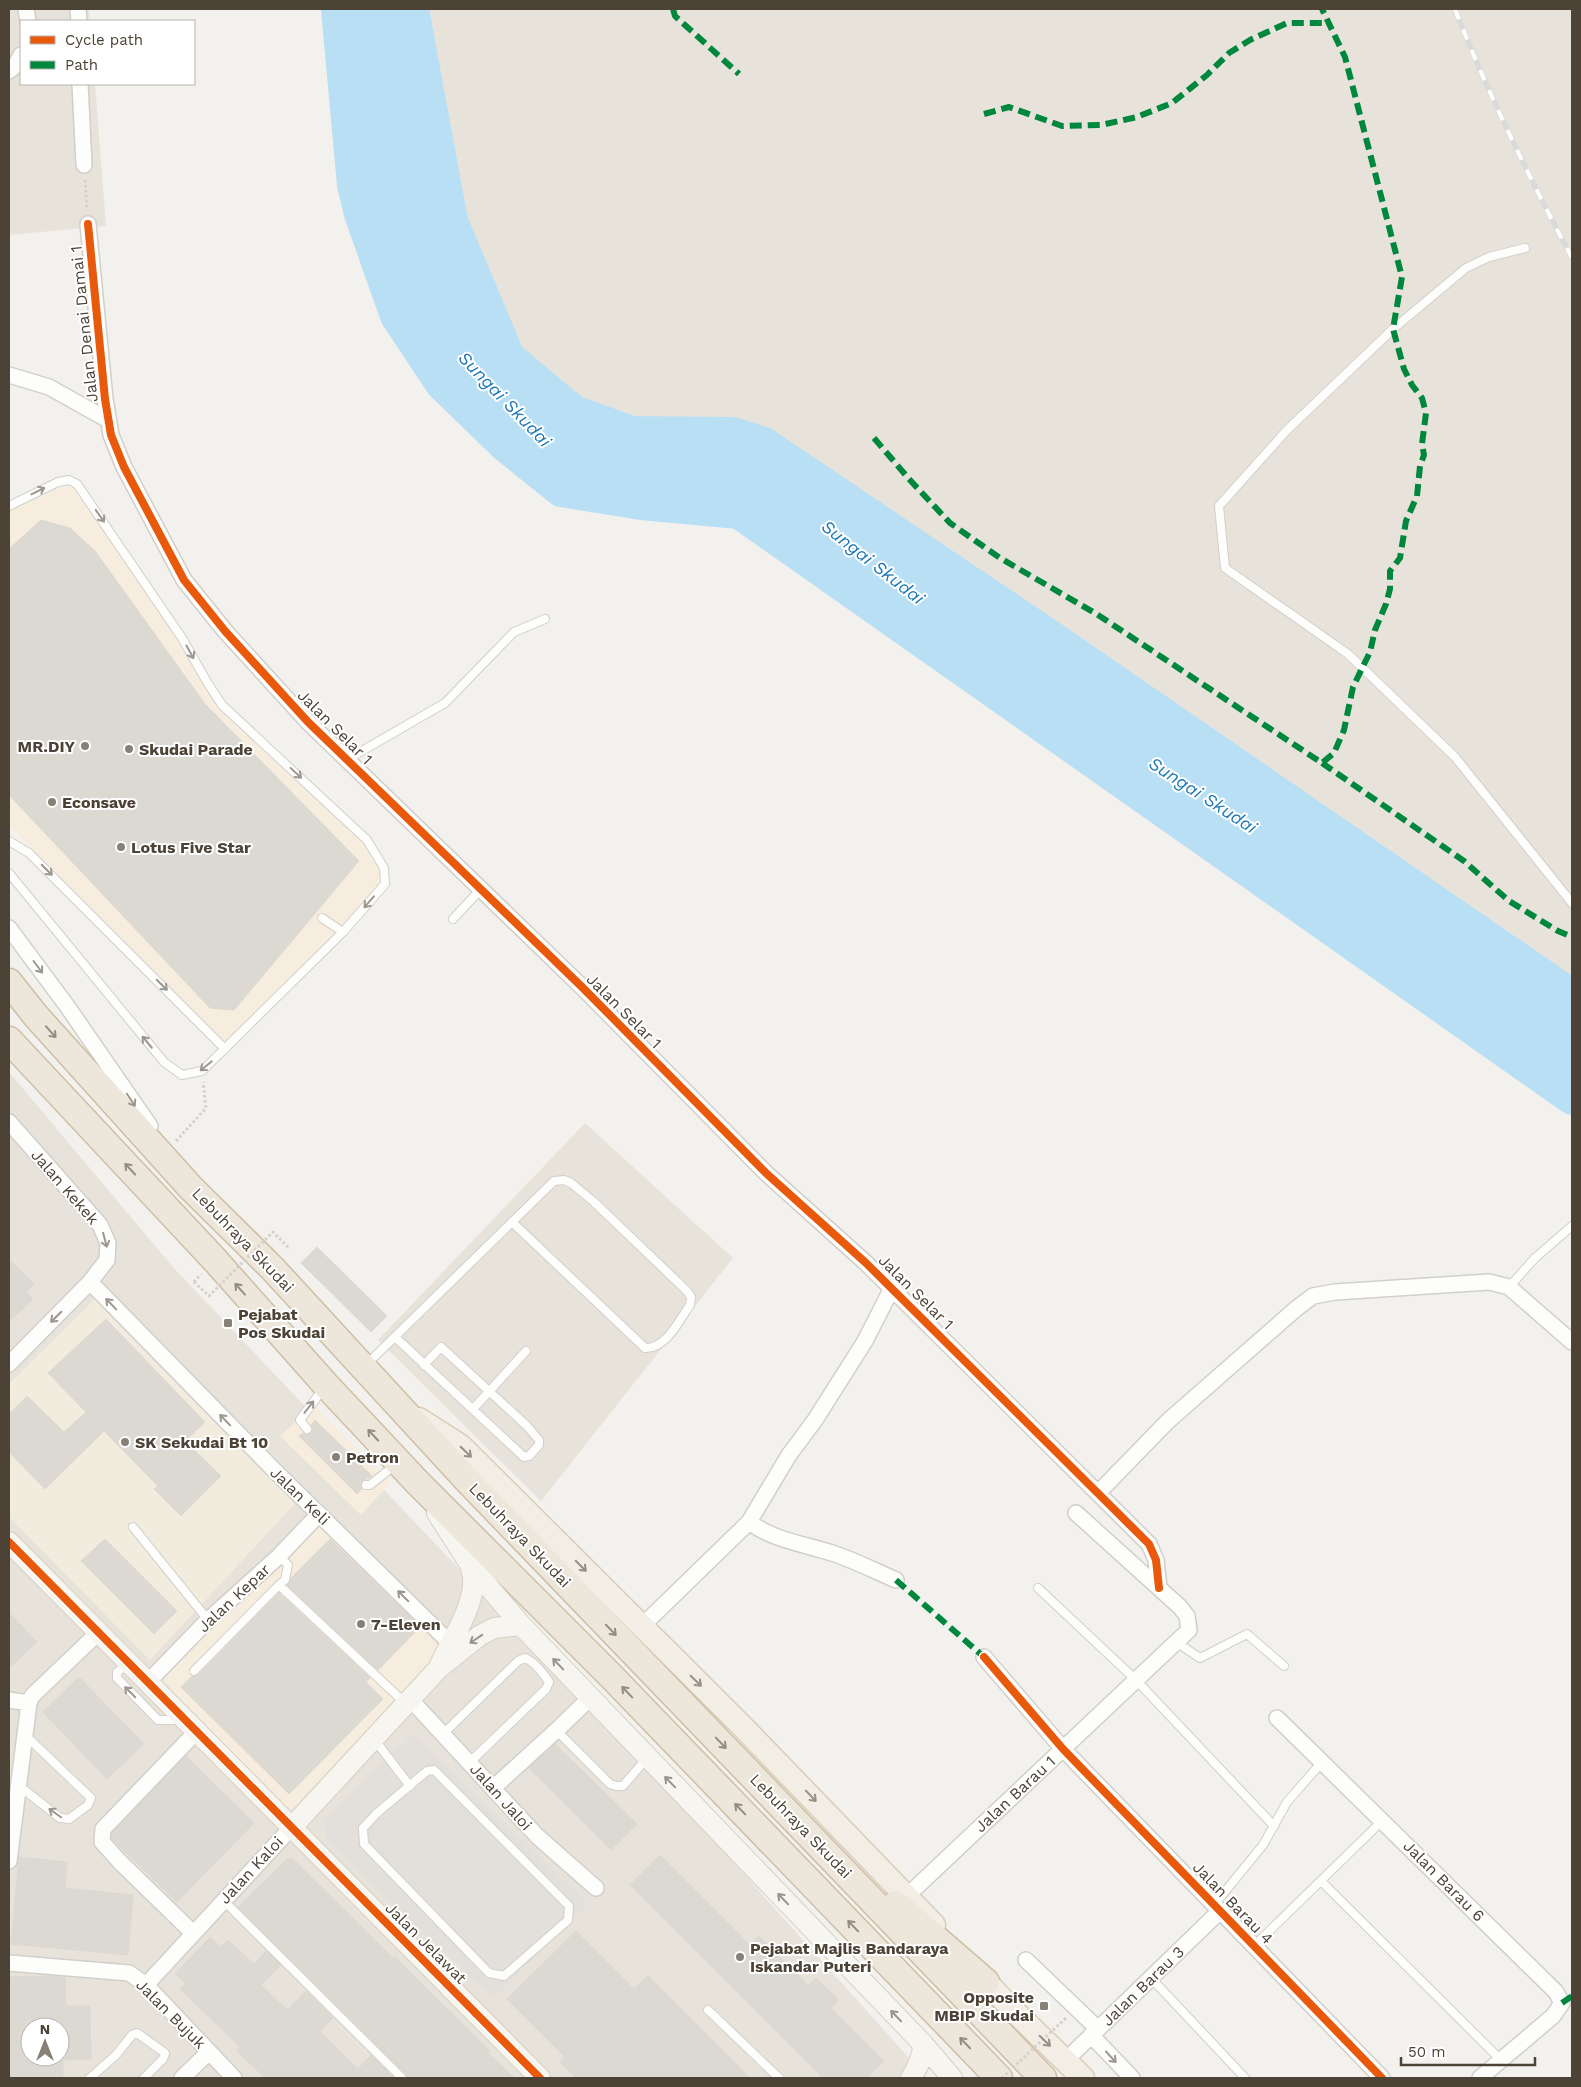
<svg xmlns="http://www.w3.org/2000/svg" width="1581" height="2087" font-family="'Work Sans',sans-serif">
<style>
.residential{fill:#e8e3da;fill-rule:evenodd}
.commercial{fill:#f7eddf}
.education{fill:#f2ecde}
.parking{fill:#e3e0dc}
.water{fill:#b9dff5}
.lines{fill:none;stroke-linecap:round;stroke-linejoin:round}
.river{stroke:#b9dff5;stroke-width:32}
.building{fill:#dcd8d2;stroke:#dcd8d2;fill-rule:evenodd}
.lane-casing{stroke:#d1cfca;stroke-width:10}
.street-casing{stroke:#d1cfca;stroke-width:18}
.secondary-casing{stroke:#d5d0c4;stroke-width:22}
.primary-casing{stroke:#d8cdb8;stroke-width:25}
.highway-casing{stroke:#cebea5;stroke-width:29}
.path{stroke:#d3d1cb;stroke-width:3;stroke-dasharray:2.5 2.5;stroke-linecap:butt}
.lane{stroke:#fdfdfc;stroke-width:8}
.street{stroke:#fdfdfc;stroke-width:15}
.secondary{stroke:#f7f5f0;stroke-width:20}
.primary{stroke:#f2eee5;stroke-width:22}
.highway{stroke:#ede6da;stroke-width:26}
.rail-casing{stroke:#dadad9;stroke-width:5.5}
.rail{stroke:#fff;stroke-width:4;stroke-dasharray:11;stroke-linecap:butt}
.path-bridge{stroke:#d3d1cb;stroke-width:3;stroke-dasharray:2.5 2.5;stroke-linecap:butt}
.quiet{stroke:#00873e;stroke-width:6;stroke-dasharray:12 6;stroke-linecap:butt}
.cycleway-casing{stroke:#fff;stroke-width:11}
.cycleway{stroke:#e8590c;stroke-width:8}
.oneway{stroke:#9c978f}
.oneway2{stroke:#948c80}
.oneway3{stroke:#979085}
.oneway4{stroke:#99938a}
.poi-dot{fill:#868076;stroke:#fff;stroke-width:2}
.labels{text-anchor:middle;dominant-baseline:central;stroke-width:4;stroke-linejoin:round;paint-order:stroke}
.street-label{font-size:16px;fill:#4c4336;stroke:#fff}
.poi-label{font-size:16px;font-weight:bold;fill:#4c4336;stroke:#fff;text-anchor:start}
.water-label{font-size:18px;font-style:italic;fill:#1f79b4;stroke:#fff}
</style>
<rect width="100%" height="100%" fill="#f3f1ed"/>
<!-- residential -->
<path class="residential" d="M9,9H89L90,21H21V84H95L106,226L9,235Z
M413,9H1572V995L1052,637L733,433L632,432L574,411L509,357L452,221Z
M9,1072L172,1266L663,1784L927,2078H9ZM30,2027H60V2057H30Z
M585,1123L733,1258L541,1501L378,1340Z"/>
<!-- commercial -->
<path class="commercial" d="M61,486L74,487L167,624L220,711L364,843L379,870L380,882L334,936L225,1042L9,825V511Z
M314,1405L390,1483L361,1515L280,1436Z
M320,1523L440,1642L428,1664L291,1811L161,1679L216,1622Z"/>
<!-- education -->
<path class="education" d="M99,1295L298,1500L150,1660L9,1517V1384Z"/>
<!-- parking -->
<path class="parking" d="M414,1733L588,1904L493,1999L327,1840L324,1819Z"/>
<!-- water -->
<path class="water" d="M337,9H413L452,221L509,357L574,411L632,432L733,433L764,443L1052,637L1572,995V1099L739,513L641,504L561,491L505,446L441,384L396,316L360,214L353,185Z"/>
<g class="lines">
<!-- river -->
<path class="river" d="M337,9L353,185L360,214L396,316L441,384L505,446L561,491L641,504L739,513L1572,1099
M413,9L452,221L509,357L574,411L632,432L733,433L764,443L1052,637L1572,995"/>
</g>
<!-- building -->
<path class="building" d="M41,520L70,528L95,551L205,704L359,861L234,1010L210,1008L9,795V549Z
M317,1247L387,1316L371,1332L301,1263Z
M9,1259L34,1284L26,1292L33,1299L9,1322Z
M106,1319L205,1422L185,1441L221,1476L181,1516L154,1489L158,1486L104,1431L45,1489L9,1452V1414L27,1396L64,1432L86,1412L48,1373Z
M315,1420L372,1476L361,1482L362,1489L357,1494L299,1436L303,1433L307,1435L311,1433L313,1429L311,1425Z
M105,1539L177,1611L154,1634L81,1561Z
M330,1539L420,1627L378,1670L287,1585L291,1578Z
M279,1593L370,1678L366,1682L383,1699L289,1794L181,1687L192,1676L198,1675Z
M9,1613L37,1642L9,1668Z
M79,1677L144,1744L107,1779L43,1712Z
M555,1744L637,1824L611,1850L529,1768Z
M186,1756L254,1823L177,1902L112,1839V1833Z
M660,1855L750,1945L759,1936L808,1985L816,1978L839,2000L831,2008L884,2061L867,2078H823L630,1885Z
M19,1857L67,1862L65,1888L133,1895L128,1955L11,1944Z
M287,1859H293L393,1958L395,1957L406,1968L490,2051L488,2053L514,2078H408L406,2074L238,1907Z
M576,1931L634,1989L648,1976L750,2078H576L560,2062L565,2057L507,1999Z
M210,1937L221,1947L228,1940L254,1964L266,1951L281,1965L261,1985L287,2010L306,1991L333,2018L320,2031L358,2069L371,2055L394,2078H265L236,2050L240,2047L180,1989L186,1983L175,1974Z
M52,1976L65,1977L66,2006H90L91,2059L63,2060V2078H9V1977ZM30,2027H60V2057H30Z"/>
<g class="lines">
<defs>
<path id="lane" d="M1525,248L1489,257L1466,268L1393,329L1287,430L1219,506L1225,568L1348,654L1455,757L1572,903
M9,506L58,482L69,480L77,484L182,638L207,682L222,705L367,840L384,868L385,884L343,932L202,1071L182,1075L164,1062L9,873
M348,759L445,703L514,632L545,619
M9,841L29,853L225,1049
M322,918L343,932
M453,919L481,889
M1509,1287L1535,1258L1572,1226
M395,1337L524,1457L529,1456L539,1445V1440L527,1426L441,1347L424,1365
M367,1364L554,1181L564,1180L571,1183L594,1202L687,1291L691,1297L690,1305C679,1321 666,1349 645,1348L512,1222
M473,1409L526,1351
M307,1429L300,1420L323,1389
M366,1485H370L395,1465
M133,1527L208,1620
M279,1585L285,1580L288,1565L279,1556
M1038,1588L1136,1680L1274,1826
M1176,1642L1200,1658L1247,1634L1284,1666
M128,1664L117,1672V1678L158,1720H173L181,1717
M194,1671L279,1585L404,1702
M557,1731L610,1784L616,1786H623L647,1758
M443,1734L518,1661L525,1658C535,1662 543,1673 549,1682L546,1689L470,1762
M374,1739L410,1786
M434,1770L569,1906L568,1920L504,1976L489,1973L364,1844L363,1828L377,1813L427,1771Z
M18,1785L60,1818L69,1819L88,1805L91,1798L25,1735
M1321,1881L1501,2060
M223,1900L402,2078
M1214,1905L1263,1845L1287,1802L1322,1762
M1255,1945L1383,1820
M1151,1978L1245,2078
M708,2010L779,2078
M90,2078L116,2055L132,2035L137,2033L165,2053L163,2059L144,2078"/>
<path id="street" d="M26,9L28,21
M78,9L79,21
M9,71L15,66L21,55
M80,84L84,165
M88,224L105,399L111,435L124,467L184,580L225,631L308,722L582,987L767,1174L866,1263L1149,1544L1156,1560L1159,1588
M9,375L49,387L108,420
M9,928L67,1006L150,1126
M9,1122L100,1225L108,1243L107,1260L90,1282L9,1364
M90,1282L273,1469L450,1643
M1098,1493L1168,1421L1297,1308L1313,1296L1335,1292L1489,1282L1509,1287L1572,1342
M749,1522C773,1540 804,1544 832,1553C854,1560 875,1571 896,1580
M641,1627L749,1522L789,1455L815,1420L865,1341L892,1288
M984,1657L1063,1749L1382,2078
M148,1682L208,1620L279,1556L319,1514
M9,1700L29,1703
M411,1700L537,1836L596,1888
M1277,1718L1556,1992L1562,2003L1553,2016L1480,2078
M493,1788L560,1727L591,1697
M9,1861L29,1703L32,1696L99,1632
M908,1895L1189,1630L1187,1616L1180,1607L1076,1513
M193,1933L120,1862L102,1842L103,1829L197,1731
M1026,1960L1098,2029
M9,1963L129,1973L146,1985L234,2078
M146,1985L292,1827
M1091,2035L1132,2078
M1065,2061L1220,1911
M182,2078L209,2052"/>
<path id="secondary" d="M437,1513L471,1566L521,1625L923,2044L952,2078
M9,1542L540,2078
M440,1665C450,1642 472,1610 473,1585C474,1579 472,1572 471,1566
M292,1827L438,1669L479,1636L494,1628L521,1625
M911,2078C918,2067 923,2057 923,2044"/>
<path id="primary" d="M419,1419L461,1446L741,1725L934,1925
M974,1969L1012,2009L1083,2078"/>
<path id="highway" d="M9,982L36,1016L191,1188L272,1268L466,1479L1043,2078
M9,1040L214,1259L326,1385L418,1483L610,1675L999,2078
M896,1904L986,1982"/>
</defs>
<!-- lane casing -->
<use href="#lane" class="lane-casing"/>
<!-- street casing -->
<use href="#street" class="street-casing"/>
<!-- secondary casing -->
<use href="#secondary" class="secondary-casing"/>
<!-- primary casing -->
<use href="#primary" class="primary-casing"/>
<!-- highway casing -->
<use href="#highway" class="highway-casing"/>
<!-- path -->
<path class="path" d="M85,180L87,209
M176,1141L206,1108L203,1082
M194,1282L201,1274"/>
<!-- lane -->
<use href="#lane" class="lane"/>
<!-- street -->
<use href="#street" class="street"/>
<!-- secondary -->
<use href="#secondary" class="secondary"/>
<!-- primary -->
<use href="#primary" class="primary"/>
<!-- highway -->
<use href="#highway" class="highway"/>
<defs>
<path id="rail" d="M1455,9C1488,94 1529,177 1572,258"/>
</defs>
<!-- rail casing -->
<use href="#rail" class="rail-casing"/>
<!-- rail -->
<use href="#rail" class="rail"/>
<!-- path-bridge -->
<path class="path-bridge" d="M194,1282L209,1296L273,1232L290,1249
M1002,2078L1067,2017"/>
<!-- quiet -->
<path class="quiet" d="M673,9L675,16L739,74
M984,114L1009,107L1062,126L1101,125L1137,117L1172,103L1207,75L1229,53L1250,40L1287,23H1329
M874,438L909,479L950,523L1000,558L1095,613L1322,763L1334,753L1344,730L1353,687L1370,652L1375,630L1386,604L1390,589V571L1400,558L1406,521L1417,496L1420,466L1424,455L1422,444L1426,413L1422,398L1412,385L1404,369L1393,329L1402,277L1345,57L1322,9
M1322,763L1464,861L1509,901L1558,931L1572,937
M896,1580L984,1657
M1562,2003L1572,1996"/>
<defs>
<path id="cycleway" d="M88,224L105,399L111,435L124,467L184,580L225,631L308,722L582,987L767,1174L866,1263L1149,1544L1156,1560L1159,1588
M9,1542L540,2078
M984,1657L1063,1749L1382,2078"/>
</defs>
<!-- cycleway casing -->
<use href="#cycleway" class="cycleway-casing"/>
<!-- cycleway -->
<use href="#cycleway" class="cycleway"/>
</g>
<!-- one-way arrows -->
<defs><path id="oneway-shaft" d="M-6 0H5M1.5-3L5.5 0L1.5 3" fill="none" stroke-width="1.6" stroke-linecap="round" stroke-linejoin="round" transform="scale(1.25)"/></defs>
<g class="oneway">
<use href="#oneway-shaft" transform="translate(38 491) rotate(-26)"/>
<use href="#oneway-shaft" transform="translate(100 516) rotate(55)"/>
<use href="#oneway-shaft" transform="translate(190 652) rotate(61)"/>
<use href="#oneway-shaft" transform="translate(296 773) rotate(43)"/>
<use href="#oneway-shaft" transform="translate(47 870) rotate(45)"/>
<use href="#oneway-shaft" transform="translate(369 902) rotate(131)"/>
<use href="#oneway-shaft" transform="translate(38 967) rotate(53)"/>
<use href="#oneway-shaft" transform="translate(162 985) rotate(45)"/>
<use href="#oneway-shaft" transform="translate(147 1042) rotate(-130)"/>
<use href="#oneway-shaft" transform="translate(206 1066) rotate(141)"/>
<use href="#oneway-shaft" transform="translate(131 1100) rotate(56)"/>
<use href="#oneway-shaft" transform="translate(105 1240) rotate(75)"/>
<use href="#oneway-shaft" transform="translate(111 1304) rotate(-134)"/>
<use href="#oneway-shaft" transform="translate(56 1317) rotate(135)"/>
<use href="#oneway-shaft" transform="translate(309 1407) rotate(-52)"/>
<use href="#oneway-shaft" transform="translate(225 1420) rotate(-134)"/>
<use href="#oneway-shaft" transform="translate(403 1596) rotate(-135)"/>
<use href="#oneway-shaft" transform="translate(130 1692) rotate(-135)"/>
<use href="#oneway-shaft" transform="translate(55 1813) rotate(-145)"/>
<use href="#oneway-shaft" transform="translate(1111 2057) rotate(47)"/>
</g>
<g class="oneway2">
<use href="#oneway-shaft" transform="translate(51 1032) rotate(48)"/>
<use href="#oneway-shaft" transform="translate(130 1169) rotate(-133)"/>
<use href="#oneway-shaft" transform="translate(240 1289) rotate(-132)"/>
<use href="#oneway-shaft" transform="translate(373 1435) rotate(-133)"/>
<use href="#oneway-shaft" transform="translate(611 1630) rotate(46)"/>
<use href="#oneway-shaft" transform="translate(627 1692) rotate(-134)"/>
<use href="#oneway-shaft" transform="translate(721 1743) rotate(46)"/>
<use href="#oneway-shaft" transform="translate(740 1809) rotate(-134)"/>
<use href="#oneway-shaft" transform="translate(853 1926) rotate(-134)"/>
<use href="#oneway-shaft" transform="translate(965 2043) rotate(-134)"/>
</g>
<g class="oneway3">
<use href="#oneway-shaft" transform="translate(466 1452) rotate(44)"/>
<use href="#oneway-shaft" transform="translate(581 1566) rotate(45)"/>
<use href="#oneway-shaft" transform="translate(696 1681) rotate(44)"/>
<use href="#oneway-shaft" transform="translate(811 1796) rotate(46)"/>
<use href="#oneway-shaft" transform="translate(1045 2041) rotate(44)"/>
</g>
<g class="oneway4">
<use href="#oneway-shaft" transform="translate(476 1639) rotate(146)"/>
<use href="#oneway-shaft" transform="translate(558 1664) rotate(-134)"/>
<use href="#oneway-shaft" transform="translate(670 1782) rotate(-134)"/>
<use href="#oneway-shaft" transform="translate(783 1899) rotate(-134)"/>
<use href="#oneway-shaft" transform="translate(896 2016) rotate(-134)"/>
</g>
<!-- markers -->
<g class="poi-dot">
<circle cx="85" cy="746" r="5"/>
<circle cx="129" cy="749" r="5"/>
<circle cx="52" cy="802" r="5"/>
<circle cx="121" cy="847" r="5"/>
<rect x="223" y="1318" width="10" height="10" rx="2.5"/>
<circle cx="125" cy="1442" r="5"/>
<circle cx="336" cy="1457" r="5"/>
<circle cx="361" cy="1624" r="5"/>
<circle cx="740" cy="1957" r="5"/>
<rect x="1039" y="2001" width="10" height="10" rx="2.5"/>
</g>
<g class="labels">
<!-- street labels -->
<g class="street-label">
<text transform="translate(84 324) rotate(-96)">Jalan Denai Damai 1</text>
<text transform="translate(335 727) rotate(45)">Jalan Selar 1</text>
<text transform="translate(624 1011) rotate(45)">Jalan Selar 1</text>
<text transform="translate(65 1187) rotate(49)">Jalan Kekek</text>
<text transform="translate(243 1240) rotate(46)">Lebuhraya Skudai</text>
<text transform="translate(916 1292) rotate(45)">Jalan Selar 1</text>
<text transform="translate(300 1496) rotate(44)">Jalan Keli</text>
<text transform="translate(520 1535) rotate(46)">Lebuhraya Skudai</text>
<text transform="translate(234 1598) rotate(-43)">Jalan Kepar</text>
<text transform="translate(1015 1794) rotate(-43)">Jalan Barau 1</text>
<text transform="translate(501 1797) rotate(48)">Jalan Jaloi</text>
<text transform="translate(801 1826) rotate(46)">Lebuhraya Skudai</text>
<text transform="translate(251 1870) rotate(-47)">Jalan Kaloi</text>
<text transform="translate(1444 1881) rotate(45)">Jalan Barau 6</text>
<text transform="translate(1233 1903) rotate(46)">Jalan Barau 4</text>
<text transform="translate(426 1943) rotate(45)">Jalan Jelawat</text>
<text transform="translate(1143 1986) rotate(-44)">Jalan Barau 3</text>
<text transform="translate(171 2014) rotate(45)">Jalan Bujuk</text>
</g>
<!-- poi labels -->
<g class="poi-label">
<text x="75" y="746" text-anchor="end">MR.DIY</text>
<text x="139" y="749">Skudai Parade</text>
<text x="62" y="802">Econsave</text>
<text x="131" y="847">Lotus Five Star</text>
<text x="238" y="1314">Pejabat<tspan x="238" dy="18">Pos Skudai</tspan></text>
<text x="135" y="1442">SK Sekudai Bt 10</text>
<text x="346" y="1457">Petron</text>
<text x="371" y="1624">7-Eleven</text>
<text x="750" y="1948">Pejabat Majlis Bandaraya<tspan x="750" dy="18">Iskandar Puteri</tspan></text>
<text x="1034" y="1997" text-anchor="end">Opposite<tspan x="1034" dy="18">MBIP Skudai</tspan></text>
</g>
<!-- water labels -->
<g class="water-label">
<text transform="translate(505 399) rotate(46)">Sungai Skudai</text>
<text transform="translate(873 562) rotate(38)">Sungai Skudai</text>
<text transform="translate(1203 795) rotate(33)">Sungai Skudai</text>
</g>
</g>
<!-- border -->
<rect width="1581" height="2087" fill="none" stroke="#4c4336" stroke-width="20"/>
<!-- legend -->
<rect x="20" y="20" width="175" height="65" fill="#ffffff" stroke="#b7b4af"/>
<rect x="30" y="36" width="25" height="8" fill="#e8590c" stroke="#b7b4af"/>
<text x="65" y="45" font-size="15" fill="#4c4336">Cycle path</text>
<rect x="30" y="61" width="25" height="8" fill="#00873e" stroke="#b7b4af"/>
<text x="65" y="70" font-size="15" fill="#4c4336">Path</text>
<!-- north arrow -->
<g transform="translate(45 2042)"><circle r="24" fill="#ffffff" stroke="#b7b4af"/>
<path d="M0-4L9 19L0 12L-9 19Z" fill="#868076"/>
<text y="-8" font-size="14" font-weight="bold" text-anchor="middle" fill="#4c4336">N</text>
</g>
<!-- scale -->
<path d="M1401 2057v8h134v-8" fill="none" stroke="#4c4336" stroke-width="2.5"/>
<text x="1408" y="2057" font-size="15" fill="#4c4336" stroke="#ffffff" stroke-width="4" paint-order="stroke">50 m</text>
</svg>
